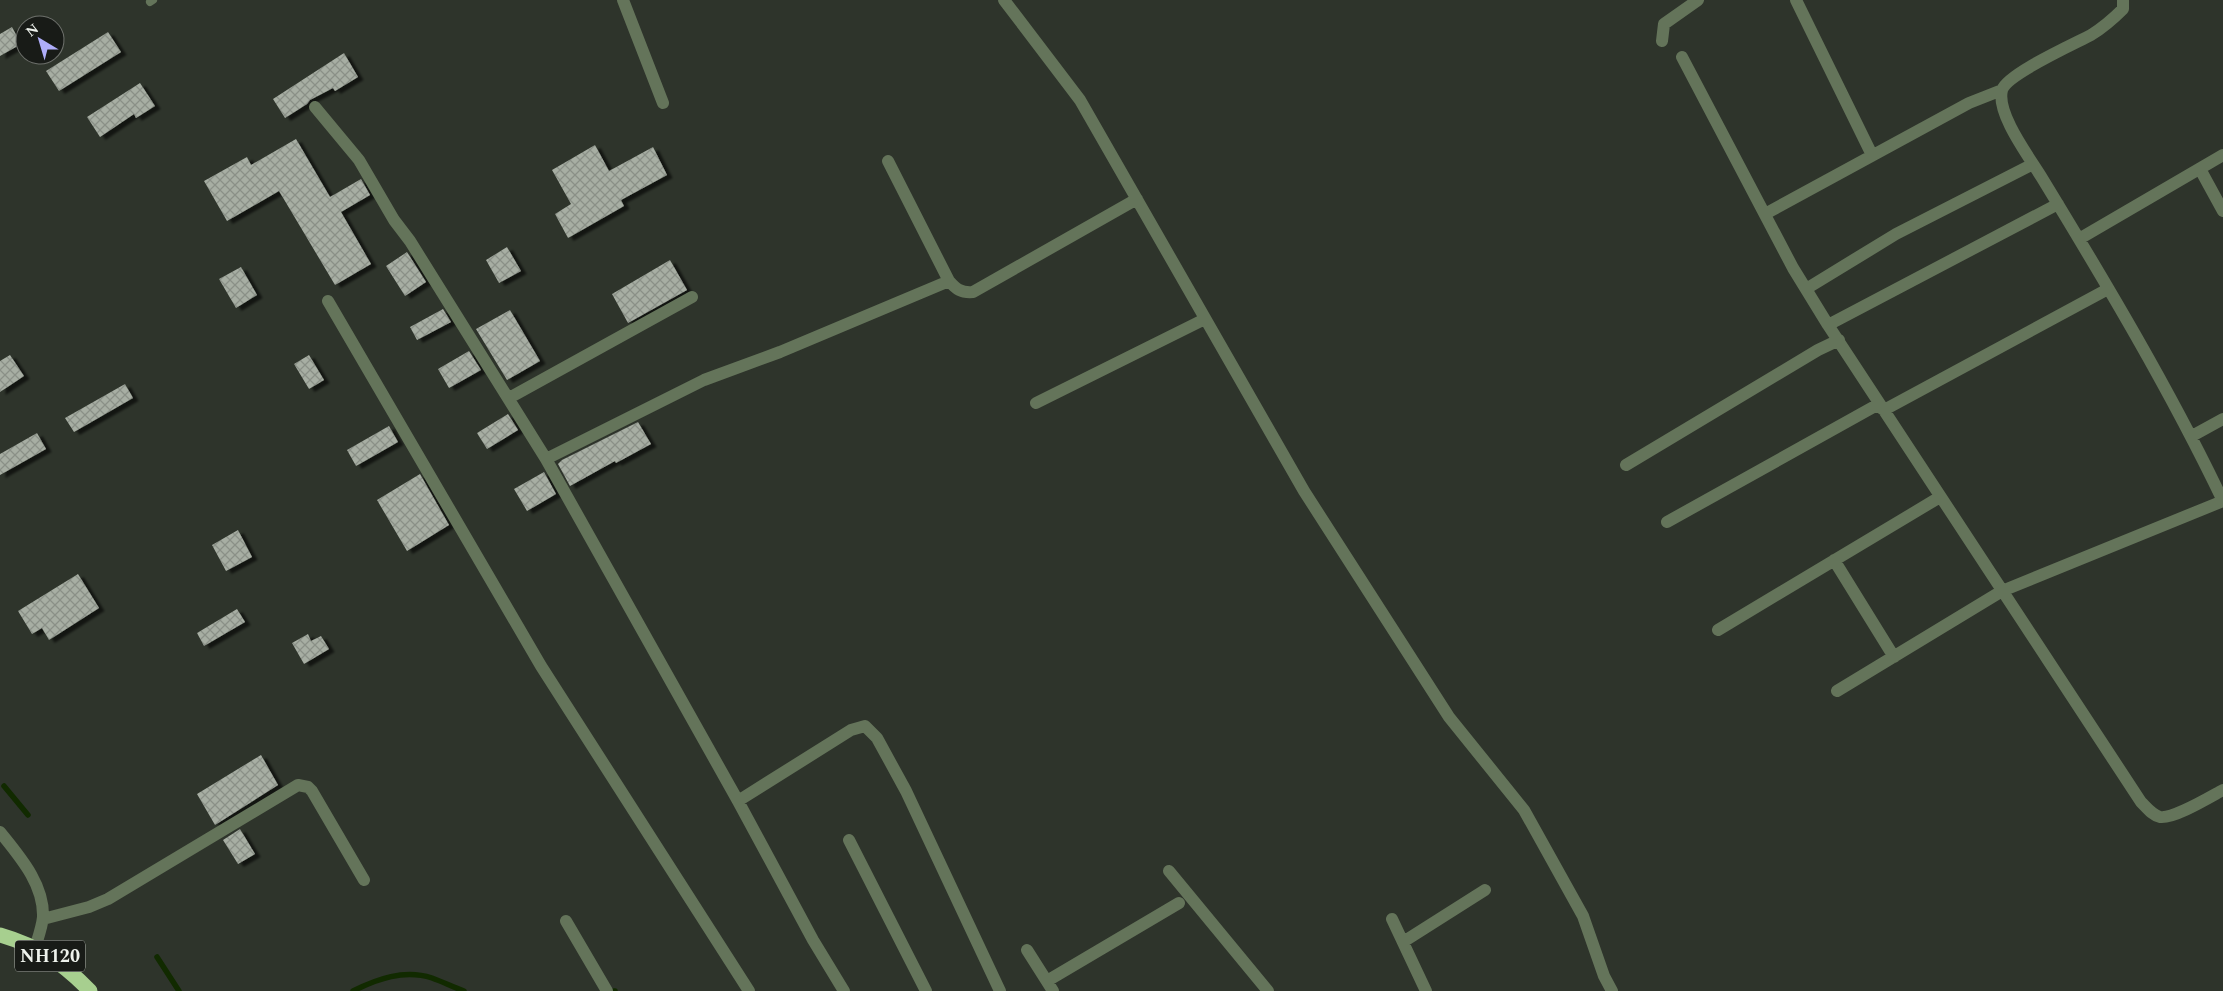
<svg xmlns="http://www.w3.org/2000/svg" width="2223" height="991" font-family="Spectral,serif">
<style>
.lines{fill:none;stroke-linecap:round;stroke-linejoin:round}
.stream{stroke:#112a00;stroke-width:5.5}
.building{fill:url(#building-cross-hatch);filter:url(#shadow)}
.lane{stroke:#64745a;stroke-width:8}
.street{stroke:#64745a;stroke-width:12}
.highway{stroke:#a7cf8f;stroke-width:15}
.labels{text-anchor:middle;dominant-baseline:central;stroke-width:5;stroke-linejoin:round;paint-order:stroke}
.shield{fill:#181b17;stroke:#aeb2ac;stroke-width:1}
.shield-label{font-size:18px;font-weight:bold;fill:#eef2ec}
</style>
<defs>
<pattern id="building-cross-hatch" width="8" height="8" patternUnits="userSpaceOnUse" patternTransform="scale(1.25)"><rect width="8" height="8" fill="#a7aea3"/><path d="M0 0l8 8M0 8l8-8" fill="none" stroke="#8a9087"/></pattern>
<filter id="shadow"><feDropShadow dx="5.5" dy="3" stdDeviation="1" flood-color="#0009"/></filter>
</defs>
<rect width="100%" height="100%" fill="#2e342b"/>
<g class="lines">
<!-- stream -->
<path class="stream" d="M4,786L28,815
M157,957L179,991
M353,991C377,979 404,969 432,978C443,982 453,987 464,991
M614,991H615"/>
</g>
<!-- building -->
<path class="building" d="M12,27L21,44L0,56V34Z
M108,32L121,52L59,91L46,71Z
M344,53L358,77L335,91L333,88L310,100L307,104L285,118L273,99Z
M140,83L155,106L136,118L134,114L100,137L87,117Z
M296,139L330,197L361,179L370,195L341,212L371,264L335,285L279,191L227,221L204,181L247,157L251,165Z
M595,145L609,171L653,147L667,175L621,200L624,206L568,238L555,214L571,204L552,170Z
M507,247L521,271L499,283L486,260Z
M407,252L426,282L405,296L386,266Z
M670,260L687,290L628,323L612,294Z
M241,267L257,295L236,308L219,279Z
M443,309L451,322L417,340L410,327Z
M510,310L540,361L507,380L476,329Z
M469,351L481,370L449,388L438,369Z
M10,355L24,376L0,392V361Z
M309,355L324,380L309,389L294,364Z
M125,384L133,398L74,432L65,418Z
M508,414L518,430L487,449L477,433Z
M638,422L651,444L616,463L615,461L570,486L558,464L562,460Z
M389,426L398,442L356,466L347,450Z
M37,433L46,449L0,475V454Z
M544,472L556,494L527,511L514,489Z
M420,474L449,525L407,551L377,500Z
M238,530L252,557L226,571L212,545Z
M78,574L99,608L49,640L42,628L32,634L18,611Z
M237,609L245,622L204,646L197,633Z
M308,634L311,641L321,636L329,649L304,664L292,643Z
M261,755L278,785L215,825L197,794Z
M240,829L255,854L238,864L223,840Z"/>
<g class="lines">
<!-- lane -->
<path class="lane" d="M150,2L153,0"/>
<!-- street -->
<path class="street" d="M623,0L663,103
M1004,0L1080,100L1304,491L1449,717L1524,810L1583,916L1604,976L1612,991
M1796,0L1872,155
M2123,0V9C2113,19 2104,27 2091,35C2074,44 2007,74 2002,90C1996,114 2030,158 2042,178C2106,283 2170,390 2223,501
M1662,41L1664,24L1698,0
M1682,57L1793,268L1828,325L2141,802C2147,808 2152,815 2160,817C2174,819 2210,797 2223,790
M315,107L359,160L394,220L410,241L546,459L738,801L813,940L844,991
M888,161L949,281C956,289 961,293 973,292L1137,199
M2200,169L2223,211
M1765,214L1969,103L2002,90
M2079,239L2223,155
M1806,289L1896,234L2033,164
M328,301L541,666L749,991
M1828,325L2058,204
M509,398L692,297
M1036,403L1205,319
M2192,436L2223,419
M546,459L704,380L780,352L949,281
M1626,465L1818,350L1839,340
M1667,522L1877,405L1884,410L2108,289
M1834,560L1894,657
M1718,630L1940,497
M1837,691L2002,591L2223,501
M738,801L851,730L865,726L877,738L906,791L1000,991
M0,832C20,857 44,884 43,917C42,927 38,938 35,948
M849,840L926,991
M1169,871L1268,991
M43,919L89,907L108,899L298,785L308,787L312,791L364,880
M1392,919L1426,991
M566,921L607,991
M1403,942L1485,890
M1027,950L1053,991
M1047,981L1179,903"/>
<!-- highway -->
<path class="highway" d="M0,935C38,946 63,963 90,991"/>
</g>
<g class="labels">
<!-- shield labels -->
<rect class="shield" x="15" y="940.5" width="70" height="31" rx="4"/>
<g class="shield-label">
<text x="50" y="956">NH120</text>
</g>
</g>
<!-- north arrow -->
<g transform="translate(40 40) rotate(322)"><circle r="24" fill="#181b17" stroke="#6e716c"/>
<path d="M0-4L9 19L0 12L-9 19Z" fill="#afaefa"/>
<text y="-8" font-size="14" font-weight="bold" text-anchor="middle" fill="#eef2ec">N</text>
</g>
</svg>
